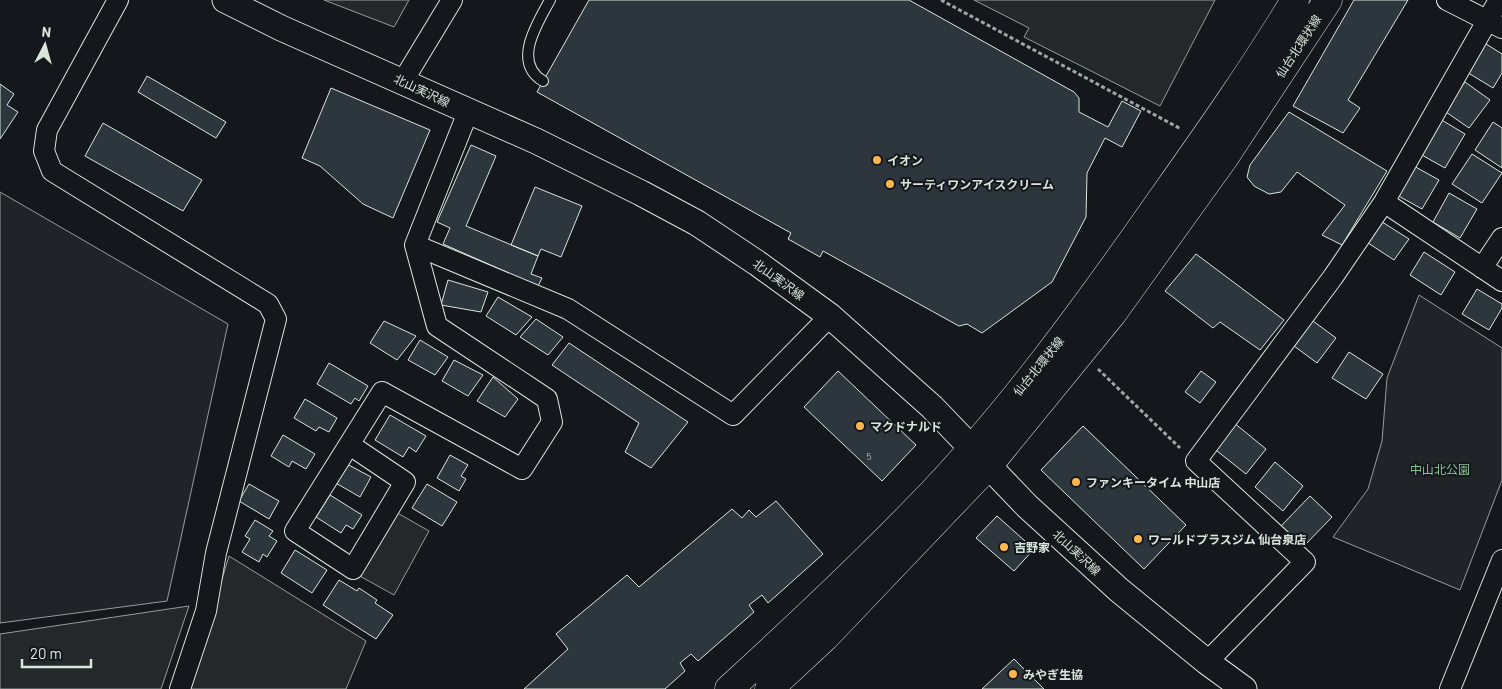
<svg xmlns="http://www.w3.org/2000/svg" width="1502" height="689" font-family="Barlow,'Noto Sans JP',sans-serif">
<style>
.green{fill:#202428;stroke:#939e99}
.parking{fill:#24282b;stroke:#939e99}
.building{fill:#2c363c;stroke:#d8e6dc}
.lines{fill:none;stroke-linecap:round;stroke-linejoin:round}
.service-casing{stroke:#d8e6dc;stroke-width:12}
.minor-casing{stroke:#d8e6dc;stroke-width:22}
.tertiary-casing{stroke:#d8e6dc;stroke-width:27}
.primary-casing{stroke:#d8e6dc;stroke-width:29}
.path{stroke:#9da8a2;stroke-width:3;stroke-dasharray:4 2.5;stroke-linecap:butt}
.service{stroke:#14181c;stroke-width:10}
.minor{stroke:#14181c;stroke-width:20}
.tertiary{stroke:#14181c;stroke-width:25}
.primary{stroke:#14181c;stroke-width:28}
.poi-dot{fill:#ffb74d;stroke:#14181c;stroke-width:2}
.labels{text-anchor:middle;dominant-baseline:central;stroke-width:4;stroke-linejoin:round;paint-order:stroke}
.number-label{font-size:10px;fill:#adbab4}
.street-label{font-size:12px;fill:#d8e6dc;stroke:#14181c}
.poi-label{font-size:12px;font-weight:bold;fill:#d8e6dc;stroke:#14181c;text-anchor:start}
.park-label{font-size:12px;fill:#8ac095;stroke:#14181c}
</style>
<rect width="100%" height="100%" fill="#14181c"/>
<!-- green -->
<path class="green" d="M0,192L228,324L167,601L0,623Z
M1419,295L1502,348V480L1460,590L1333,537L1368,489L1382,441L1387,378Z"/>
<!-- parking -->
<path class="parking" d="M324,0H409L394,27Z
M974,0H1215L1160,106L1024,37L1029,28Z
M394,511L429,531L394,595L358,575Z
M229,556L366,641L346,689H189Z
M189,606L161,689H0V634Z"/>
<!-- building -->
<path class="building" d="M589,0H909L1074,92L1079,98V112L1108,127L1122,101L1141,111L1122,147L1105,138L1087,173L1086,217L1052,282L982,333L967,324L959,326L823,251L820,257L788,239L791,233L537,92Z
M1354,0H1408L1348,100L1360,108L1343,133L1293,106Z
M1483,42L1502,54V73L1493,88L1465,71Z
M147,76L226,122L216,138L138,92Z
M1465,82L1490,100L1469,128L1443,110Z
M0,84L14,94L7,105L18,112L0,139Z
M331,88L430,130L393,218L363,204L320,166L302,158Z
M1289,112L1387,171L1342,245L1322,235L1345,205L1297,172L1281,192L1269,194L1254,186L1247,177L1250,165Z
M1440,119L1465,134L1445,168L1420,154Z
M1493,122L1502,128V168L1475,150Z
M103,123L202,180L183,211L85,156Z
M471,145L496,156L466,226L538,256L531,274L542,278L538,286L443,244L450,228L437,222Z
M1472,154L1502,173L1482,203L1452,184Z
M1412,165L1439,180L1422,209L1395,194Z
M535,187L582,206L561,257L541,249L538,256L511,245Z
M1449,193L1477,209L1460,238L1433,222Z
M1379,220L1409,239L1394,260L1365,241Z
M1424,252L1455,272L1441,295L1410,275Z
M1196,254L1284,320L1260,350L1220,322L1213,328L1165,291Z
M448,280L488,292L481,312L441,305Z
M1477,289L1502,304V308L1489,330L1462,314Z
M498,297L532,317L516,335L486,316Z
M1309,318L1336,338L1317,363L1290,343Z
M536,319L563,337L548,355L520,337Z
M384,321L416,336L397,360L370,343Z
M420,340L448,357L435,375L408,360Z
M569,343L688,422L651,468L625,452L639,423L552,365Z
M1349,352L1383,374L1366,399L1332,378Z
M454,360L483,375L468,396L442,381Z
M329,363L368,386L359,401L355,398L351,404L317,384Z
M838,371L916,445L882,481L804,407Z
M1201,371L1216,382L1200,403L1185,392Z
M493,377L518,399L505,417L477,401Z
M305,399L337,418L329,432L319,427L316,431L294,418Z
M390,415L426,436L416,452L409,447L403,457L375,440Z
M1233,422L1266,449L1246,474L1212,447Z
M1083,426L1186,525L1144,569L1041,470Z
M283,435L315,454L306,469L292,461L289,467L271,456Z
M450,455L468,465L461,476L466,479L459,491L437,478Z
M1275,462L1303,486L1283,511L1255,487Z
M345,463L371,477L360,497L334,482Z
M249,484L279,501L269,519L239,501Z
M427,484L457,502L442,526L412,508Z
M330,495L362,515L353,529L346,525L341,533L316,517Z
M1310,496L1332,517L1303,547L1281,526Z
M776,501L823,554L768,603L762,595L749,605L754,612L698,661L691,654L680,663L685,671L665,689H524L568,649L556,634L627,575L639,587L732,509L742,518L749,510L756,517Z
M997,516L1034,549L1014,571L976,538Z
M255,520L273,531L269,536L277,541L267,557L263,554L259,562L242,552L250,539L245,536Z
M295,550L327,570L312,593L281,573Z
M339,580L357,591L359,588L377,600L375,603L393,615L376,639L323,605Z
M1014,659L1044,689H982Z"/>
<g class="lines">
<defs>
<path id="service" d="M543,81C512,62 537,24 550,0"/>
<path id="minor" d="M118,0L47,130L44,151L52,171L268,304L276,319L216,553L206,611L180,689
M1447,0L1502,28
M403,81L452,0
M1384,202L1502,281
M415,245L568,309L733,415L830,316
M1482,268L1502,238
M350,445L405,482L353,569L295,531L382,392L522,469L552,422L547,399L437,326L415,245L468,112
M1207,662L1305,562L1196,461L1333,277L1384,202L1499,0
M1450,689L1502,560"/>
<path id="tertiary" d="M225,0L281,28L536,141L641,193L697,223L757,263L830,316L932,407L1027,506L1119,590L1207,662L1244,689"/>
<path id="primary" d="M729,689C799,625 868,560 933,492C1012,408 1083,311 1149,217C1199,146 1250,75 1295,0
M769,689L825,637L988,466L1112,314L1224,158L1328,0"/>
</defs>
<!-- service casing -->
<use href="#service" class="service-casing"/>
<!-- minor casing -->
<use href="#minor" class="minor-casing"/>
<!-- tertiary casing -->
<use href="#tertiary" class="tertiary-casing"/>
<!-- primary casing -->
<use href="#primary" class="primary-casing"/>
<!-- path -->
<path class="path" d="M941,0L1181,129
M1098,369L1180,448"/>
<!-- service -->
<use href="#service" class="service"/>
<!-- minor -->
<use href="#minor" class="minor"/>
<!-- tertiary -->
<use href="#tertiary" class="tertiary"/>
<!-- primary -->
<use href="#primary" class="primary"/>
</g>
<!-- markers -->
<g class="poi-dot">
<circle cx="877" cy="160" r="5"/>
<circle cx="890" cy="184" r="5"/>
<circle cx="860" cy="426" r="5"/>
<circle cx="1076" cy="482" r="5"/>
<circle cx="1138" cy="539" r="5"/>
<circle cx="1004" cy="547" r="5"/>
<circle cx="1013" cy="674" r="5"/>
</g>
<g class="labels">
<!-- number labels -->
<g class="number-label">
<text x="869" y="456">5</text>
</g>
<!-- street labels -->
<g class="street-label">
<text transform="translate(1298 46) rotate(-57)">仙台北環状線</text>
<text transform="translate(422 90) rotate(25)">北山実沢線</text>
<text transform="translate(779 279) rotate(36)">北山実沢線</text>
<text transform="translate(1038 366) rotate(-51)">仙台北環状線</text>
<text transform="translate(1077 552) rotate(43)">北山実沢線</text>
</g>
<!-- poi labels -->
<g class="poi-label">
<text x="887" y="160">イオン</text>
<text x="900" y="184">サーティワンアイスクリーム</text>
<text x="870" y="426">マクドナルド</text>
<text x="1086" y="482">ファンキータイム 中山店</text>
<text x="1148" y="539">ワールドプラスジム 仙台泉店</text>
<text x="1014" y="547">吉野家</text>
<text x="1023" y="674">みやぎ生協</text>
</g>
<!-- park labels -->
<g class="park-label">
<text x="1440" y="469">中山北公園</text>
</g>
</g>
<!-- north arrow -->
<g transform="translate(45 45) rotate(6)" stroke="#14181c" stroke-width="4" paint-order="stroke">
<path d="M0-4L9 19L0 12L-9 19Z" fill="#d8e6dc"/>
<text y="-8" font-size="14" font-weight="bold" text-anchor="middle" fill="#d8e6dc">N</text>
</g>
<!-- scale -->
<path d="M22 659v8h69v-8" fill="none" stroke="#d8e6dc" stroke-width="2.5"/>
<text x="30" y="659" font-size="15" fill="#d8e6dc" stroke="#14181c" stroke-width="4" paint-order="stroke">20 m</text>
</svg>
